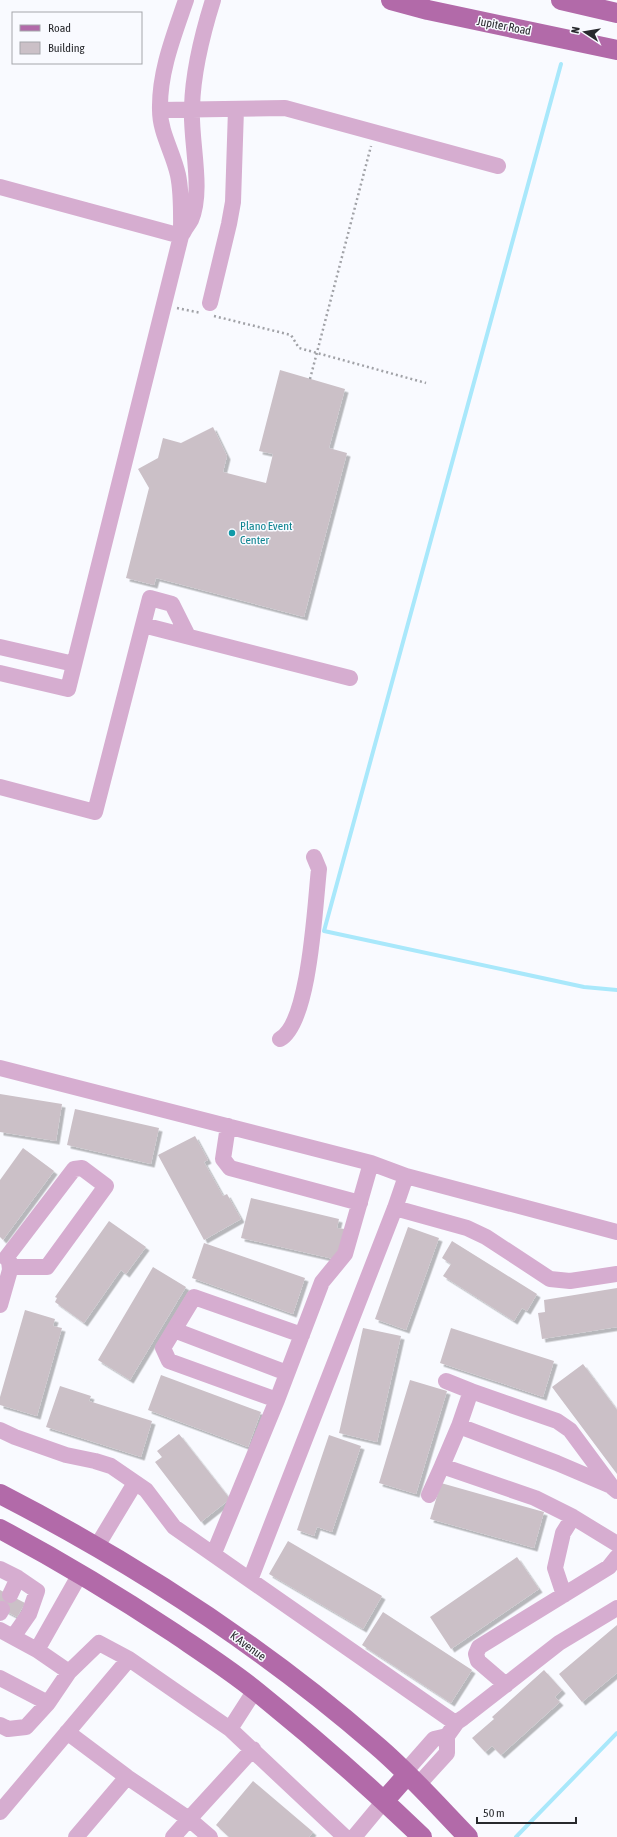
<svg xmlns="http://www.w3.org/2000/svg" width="617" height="1837" font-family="'Asap Condensed',sans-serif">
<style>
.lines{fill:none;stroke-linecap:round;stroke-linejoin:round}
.stream{stroke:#a9e8fb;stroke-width:4}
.building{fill:#cbc0c7;filter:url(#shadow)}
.path{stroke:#a1a2a7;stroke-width:2.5;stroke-dasharray:2 3;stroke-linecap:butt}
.minor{stroke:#d6add0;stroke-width:16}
.major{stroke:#b26aa9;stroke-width:20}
.culture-dot{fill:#0f9aa8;stroke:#f9faff;stroke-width:1.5}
.labels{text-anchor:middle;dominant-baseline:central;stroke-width:3;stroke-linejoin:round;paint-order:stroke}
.street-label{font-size:12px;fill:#28292d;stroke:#f9faff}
.culture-label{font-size:12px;fill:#0d838f;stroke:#f9faff;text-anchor:start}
</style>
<defs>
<filter id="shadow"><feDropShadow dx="3.5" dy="3.5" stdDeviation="0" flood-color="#0004"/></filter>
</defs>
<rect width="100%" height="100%" fill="#f9faff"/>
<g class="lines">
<!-- stream -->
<path class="stream" d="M561,64L324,931L584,987L617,990
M516,1837L617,1733"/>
</g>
<!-- building -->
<path class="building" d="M280,370L345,389L329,448L347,453L304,617L156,578L154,585L126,578L149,488L138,469L158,458L163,438L181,443L213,427L227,456L223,472L266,483L273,454L259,451Z
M0,1094L62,1104L56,1141L0,1132Z
M75,1109L159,1128L151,1164L67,1145Z
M195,1136L208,1160L204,1162L223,1196L227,1194L241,1219L204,1240L158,1155Z
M23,1148L54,1171L3,1240L0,1237V1180Z
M251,1198L339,1219L337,1228L345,1229L338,1260L241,1238Z
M109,1221L146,1247L126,1274L121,1270L84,1323L55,1302L57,1298L55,1297Z
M408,1227L439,1238L406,1330L375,1319Z
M452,1241L537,1294L527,1311L522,1308L514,1321L443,1276L451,1264L442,1258Z
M204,1243L305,1278L293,1314L192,1278Z
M153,1267L186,1287L130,1380L98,1360Z
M617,1288V1327L542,1339L538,1313L545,1312L544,1300Z
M25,1310L55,1319L53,1326L62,1328L37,1416L0,1405V1397Z
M363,1328L401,1336L377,1442L339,1433Z
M451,1328L554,1361L543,1397L440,1363Z
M583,1364L617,1410V1474L552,1387Z
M161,1375L261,1412L248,1447L148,1410Z
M410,1380L447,1391L416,1494L379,1483Z
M60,1386L91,1396L89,1401L152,1421L141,1457L46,1427Z
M179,1434L230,1499L201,1522L155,1462L162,1457L157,1451Z
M329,1435L361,1446L332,1532L317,1527L314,1536L297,1530Z
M441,1483L544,1512L534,1548L430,1519Z
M288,1541L382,1596L363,1629L269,1574Z
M517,1557L539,1589L451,1649L430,1617Z
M0,1590L25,1603L17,1617L0,1608Z
M383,1612L472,1670L451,1703L362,1645Z
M617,1625V1673L582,1702L559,1674Z
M544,1670L562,1690L555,1697L560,1702L501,1755L492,1746L485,1752L472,1738L494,1719L492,1717Z
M253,1781L313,1832L309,1837H229L216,1825Z"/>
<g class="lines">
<!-- path -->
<path class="path" d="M177,308L201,313
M214,316L291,335L299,348L426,383
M310,379L371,146"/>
<!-- minor -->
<path class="minor" d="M160,110L285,108L498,166
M0,187L181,236
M183,233C185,228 189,224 191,220C204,190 190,140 192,107C193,70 202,35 213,0
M210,303L229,224L233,202L236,109
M143,625L150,598L172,604L188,636
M0,647L74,664
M0,673L68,689L181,236C181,216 182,194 178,175C173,152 160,133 160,110C159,72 174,35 186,0
M0,787L95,812L143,625L350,678
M280,1039C310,1023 315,903 319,869L314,857
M0,1068L371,1163L406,1176L617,1232
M228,1126L223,1159L230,1168L360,1203
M395,1208L467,1228L486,1237L550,1279L570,1281L617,1274
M6,1258L74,1169L82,1168L106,1186L47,1267H10
M0,1305L10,1270L9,1260L7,1259
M174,1330L287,1373
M446,1381L471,1391
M277,1400L169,1361L163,1348L194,1297L302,1335
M459,1426L471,1391L557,1421L570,1430L610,1484
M0,1430L15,1437L66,1455L95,1461L111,1466L146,1490L174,1527L451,1720L457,1722L463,1718L559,1643L617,1608
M617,1491L611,1486L557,1463L459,1426L442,1466L535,1498L573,1517L617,1544
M429,1495L442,1466
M97,1546L135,1483
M214,1553L277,1400L322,1282L345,1254L371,1163
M0,1569L18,1578L37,1591L29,1614L13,1637
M250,1580L395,1208L406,1176
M10,1595L18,1578
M564,1595L555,1568L563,1533L573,1517
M0,1613L2,1609
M0,1630L37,1650L80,1574
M69,1672L99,1643L129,1659
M0,1678L48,1703L69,1672L37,1650
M506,1685L478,1661L476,1654L479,1647L609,1567L617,1557
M255,1690L230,1729L345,1837
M0,1725L8,1729L26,1727L48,1703
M67,1732L127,1777L189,1819L173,1837
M404,1773L434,1739L447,1736
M417,1786L447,1753V1736L457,1722
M0,1812L129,1659L230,1729
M76,1837L127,1777
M210,1837L189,1819L253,1749
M354,1837L384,1801"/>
<!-- major -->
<path class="major" d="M391,0L428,10L617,50
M561,0L617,13
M0,1494C134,1563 262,1646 376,1745C409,1773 438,1806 468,1837
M0,1529C60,1561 118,1596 174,1633C202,1652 230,1670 256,1691C313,1737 369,1786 422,1837
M384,1801L407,1775"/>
</g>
<!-- markers -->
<circle class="culture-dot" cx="232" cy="533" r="4"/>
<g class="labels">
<!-- street labels -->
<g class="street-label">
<text transform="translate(504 26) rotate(11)">Jupiter Road</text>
<text transform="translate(248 1646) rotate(36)">K Avenue</text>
</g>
<!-- culture labels -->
<g class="culture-label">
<text x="240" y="526">Plano Event<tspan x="240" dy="14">Center</tspan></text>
</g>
</g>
<!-- legend -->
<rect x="12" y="12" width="130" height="52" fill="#f9faff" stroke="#a5a6ab"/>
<rect x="20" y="25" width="20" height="6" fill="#b26aa9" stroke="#a5a6ab"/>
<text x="48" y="32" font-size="12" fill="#28292d">Road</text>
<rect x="20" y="42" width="20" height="12" fill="#cbc0c7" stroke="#a5a6ab"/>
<text x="48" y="52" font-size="12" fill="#28292d">Building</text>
<!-- north arrow -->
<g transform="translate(585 32) rotate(282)" stroke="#f9faff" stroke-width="3" paint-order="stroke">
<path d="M0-3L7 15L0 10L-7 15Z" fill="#28292d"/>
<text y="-6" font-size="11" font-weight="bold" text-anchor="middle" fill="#28292d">N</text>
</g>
<!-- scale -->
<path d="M477 1817v6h99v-6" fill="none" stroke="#28292d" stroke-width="2"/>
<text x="483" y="1817" font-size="12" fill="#28292d" stroke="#f9faff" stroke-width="3" paint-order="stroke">50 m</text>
</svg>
